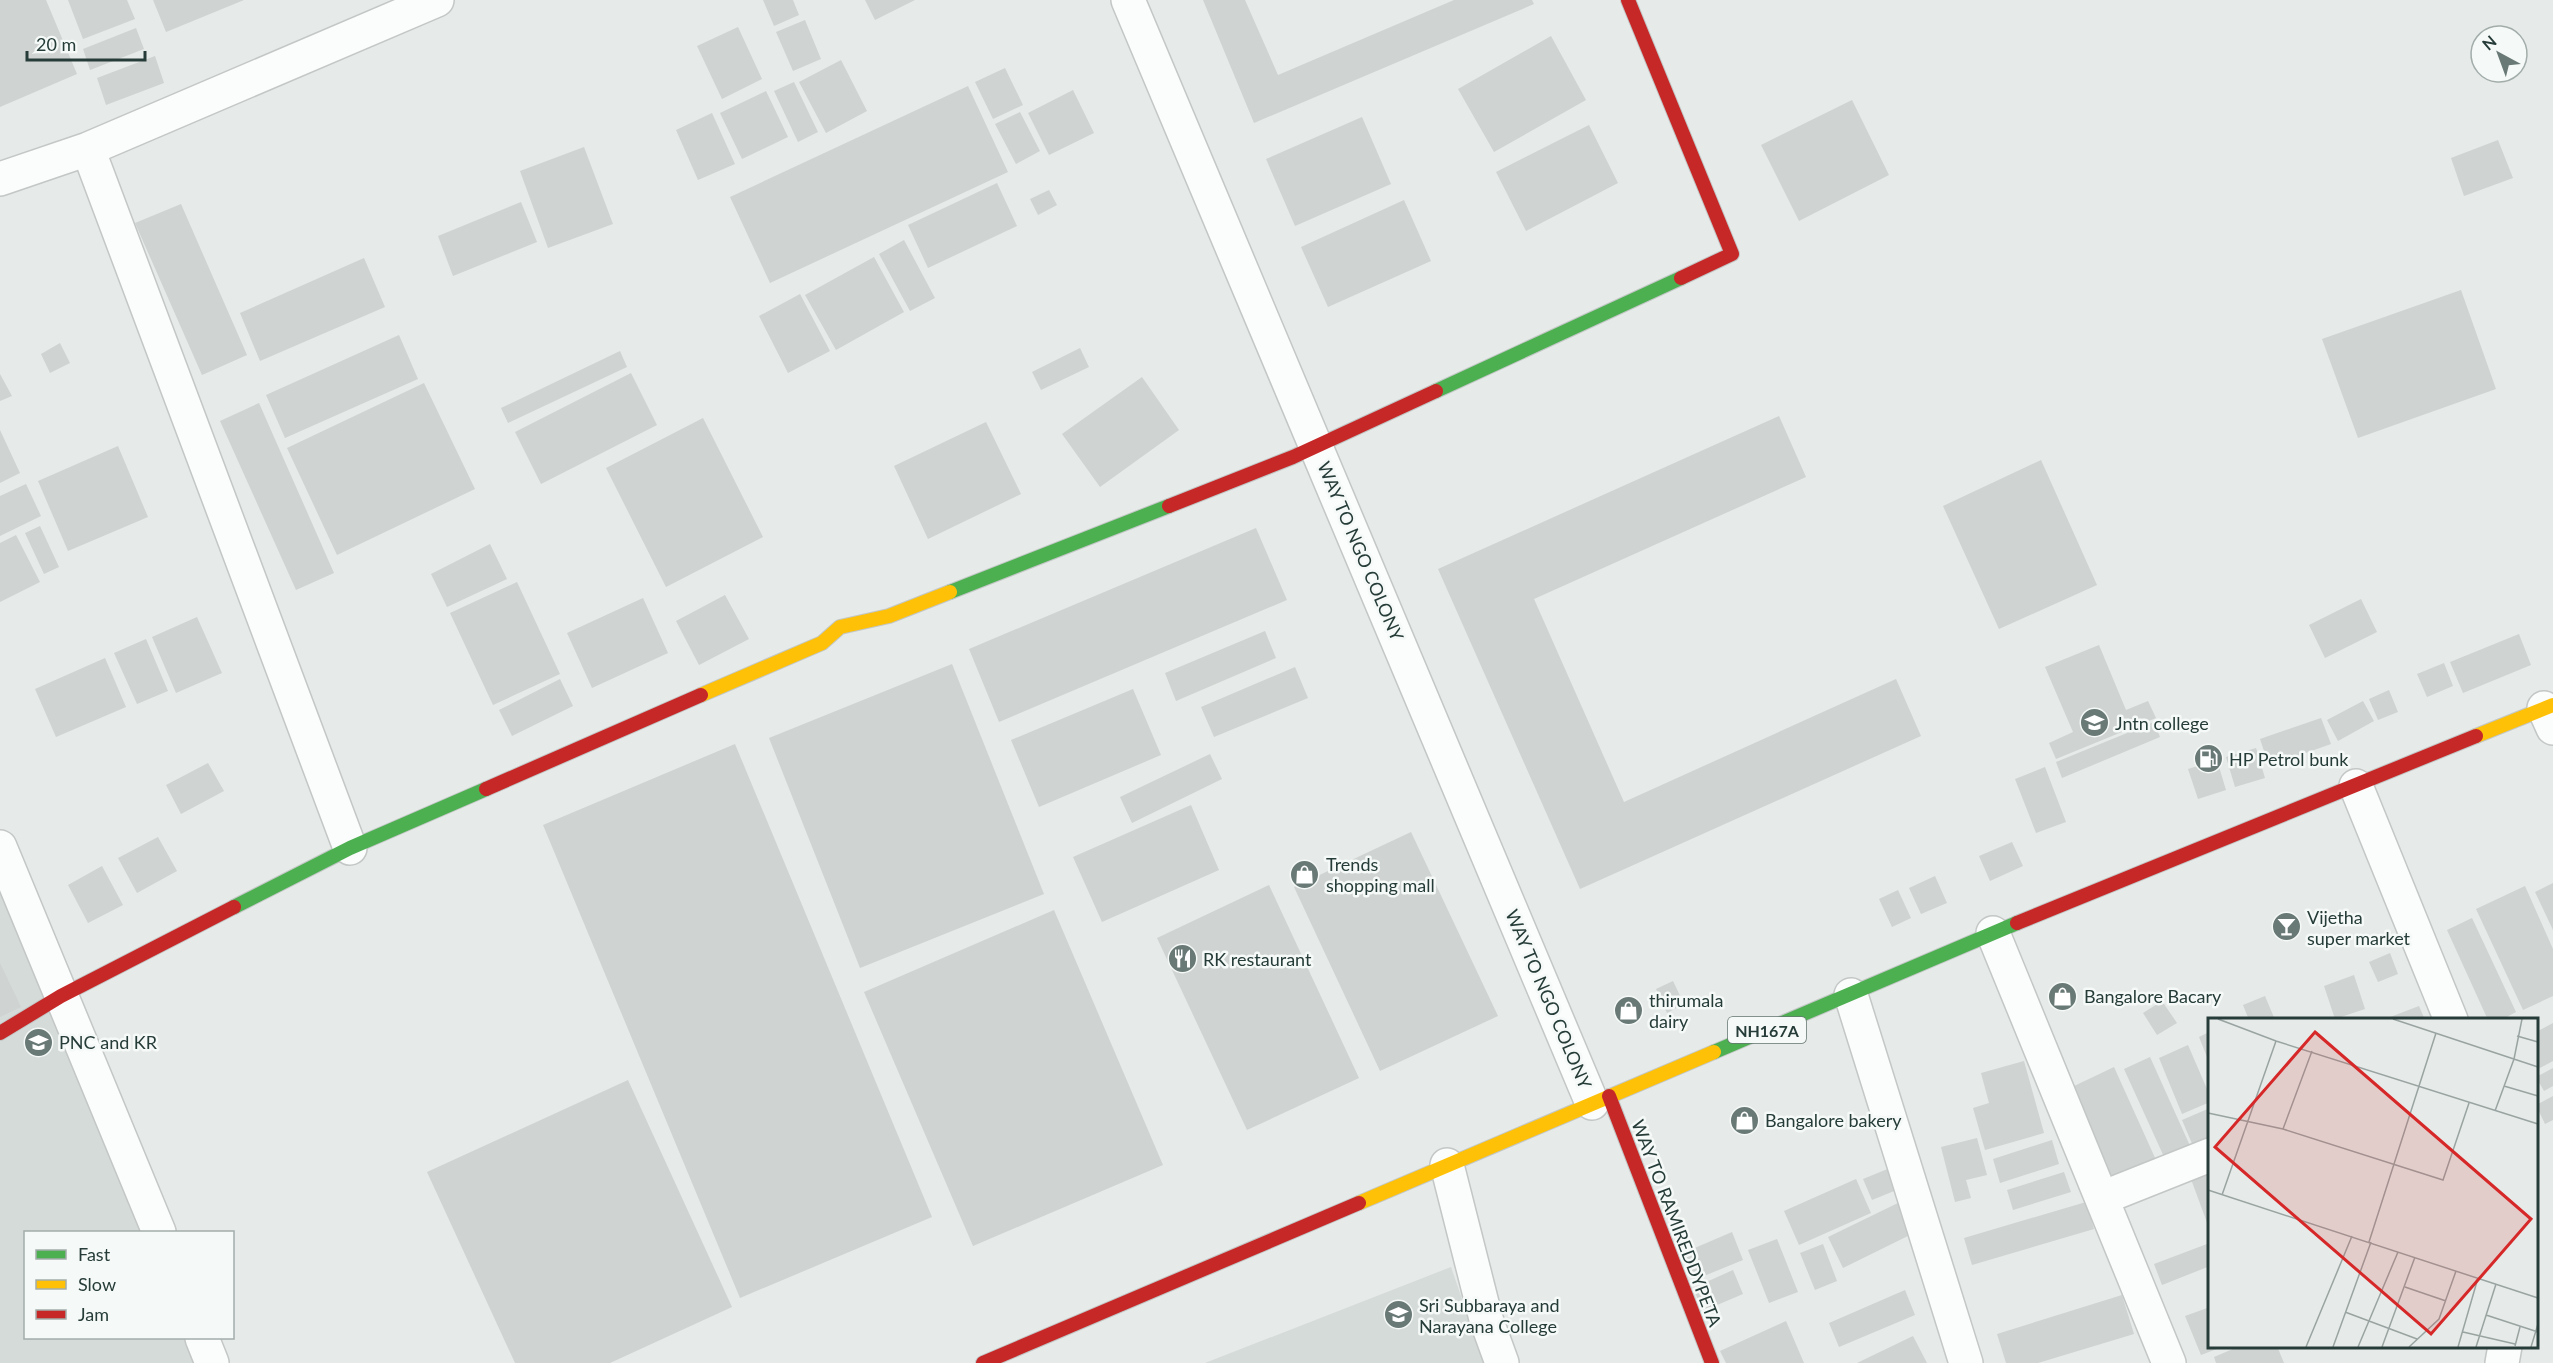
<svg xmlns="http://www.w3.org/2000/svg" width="2553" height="1363" font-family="Lato,sans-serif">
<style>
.built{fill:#d5dbd8}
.building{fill:#cfd3d1}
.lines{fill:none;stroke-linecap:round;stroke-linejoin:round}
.street-casing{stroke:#c3c7c5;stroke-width:36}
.fast-casing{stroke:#c2c7c6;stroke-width:16}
.slow-casing{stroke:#c2c7c6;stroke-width:16}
.jam-casing{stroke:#c2c7c6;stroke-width:16}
.street{stroke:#fbfcfc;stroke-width:33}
.fast{stroke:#4caf50;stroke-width:14}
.slow{stroke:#ffc107;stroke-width:14}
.jam{stroke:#c62828;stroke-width:14}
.labels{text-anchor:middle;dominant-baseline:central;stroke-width:5;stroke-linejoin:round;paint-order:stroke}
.shield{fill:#f5f9f7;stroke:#647571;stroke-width:1.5}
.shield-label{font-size:16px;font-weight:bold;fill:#263c38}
.street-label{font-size:18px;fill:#263c38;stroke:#f5f9f7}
.poi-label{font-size:18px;fill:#263c38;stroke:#f5f9f7;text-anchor:start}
.inset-road{fill:none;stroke:#99a4a2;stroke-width:1.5}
.view{fill:#d62828;fill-opacity:0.15;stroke:#d62828;stroke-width:3}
.inset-edge{fill:none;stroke:#263c38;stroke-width:3}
</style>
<rect width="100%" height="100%" fill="#e6eae8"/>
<!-- built -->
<path class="built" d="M0,852L151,1232H26V1338H192L202,1363H0Z
M1451,1267L1484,1363H1205Z"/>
<!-- building -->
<path class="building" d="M0,0H46L77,74L0,107Z
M68,0H127L135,19L83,39Z
M153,0H244L166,32Z
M763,0H793L799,15L774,26Z
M865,0H915L875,20Z
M1203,0H1245L1278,75L1454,0H1532L1534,4L1254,123Z
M805,20L821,59L793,71L776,32Z
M738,27L762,79L722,99L697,46Z
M136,28L144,49L90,70L83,49Z
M1551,36L1586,100L1494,152L1458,89Z
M155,56L164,83L106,105L97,78Z
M841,60L867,111L826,133L799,82Z
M1005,68L1023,105L993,119L975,82Z
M794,82L818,132L798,142L774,91Z
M968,86L1008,172L770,283L730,197Z
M1073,90L1094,133L1049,155L1028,113Z
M766,91L788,137L742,159L720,113Z
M1852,100L1889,175L1799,221L1761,145Z
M1020,112L1040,151L1016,164L995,124Z
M712,113L735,164L698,180L676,130Z
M1362,117L1391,184L1295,226L1266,159Z
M1589,125L1618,183L1526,231L1496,172Z
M2498,140L2513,178L2464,196L2451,158Z
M584,147L613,224L548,248L520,171Z
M997,183L1017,226L928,268L908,225Z
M1049,190L1057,205L1038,215L1030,199Z
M1404,200L1431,261L1328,307L1301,247Z
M521,202L537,242L453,276L438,236Z
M181,204L247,355L202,375L135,223Z
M904,240L935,298L910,311L879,254Z
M874,257L904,312L836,350L805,295Z
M364,258L385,307L260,361L240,313Z
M2461,290L2496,389L2358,438L2322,339Z
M800,294L830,351L788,373L759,316Z
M399,335L418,379L285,438L266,395Z
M60,343L70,363L50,373L41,354Z
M1080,348L1089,367L1041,390L1032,372Z
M620,351L627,367L508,423L501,408Z
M631,373L657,425L541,484L515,432Z
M0,374L12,396L0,401Z
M1142,377L1179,430L1100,487L1062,434Z
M424,383L475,489L337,555L287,448Z
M259,403L334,573L296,590L220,421Z
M1779,416L1806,477L1534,599L1624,802L1896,679L1921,736L1580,889L1438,569Z
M703,418L763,537L666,587L606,468Z
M986,422L1021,494L928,539L894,466Z
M0,430L20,473L0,483Z
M118,446L148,517L68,551L38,481Z
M2041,460L2097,585L1999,629L1943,506Z
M26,484L41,516L0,536V496Z
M40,526L59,567L44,574L25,533Z
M1256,528L1287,600L999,722L969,649Z
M16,535L40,582L0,602V543Z
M490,544L507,579L447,607L431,574Z
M517,582L560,674L493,705L450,613Z
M725,595L749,639L699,665L676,621Z
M643,598L668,653L592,688L567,633Z
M2361,599L2377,632L2325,658L2309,625Z
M197,617L222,673L176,693L152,637Z
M1265,631L1276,658L1176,701L1165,673Z
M2519,634L2531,665L2463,693L2450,662Z
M146,639L168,691L137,704L114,653Z
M2099,645L2126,710L2148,701L2156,718L2056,759L2049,743L2073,732L2045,667Z
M105,658L126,707L56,737L35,689Z
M2444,663L2453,686L2427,697L2417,674Z
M952,664L1044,894L860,968L769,738Z
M1295,667L1308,698L1214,737L1201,707Z
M560,679L573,706L512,736L499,710Z
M1133,689L1161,755L1039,807L1011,740Z
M2389,690L2398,712L2378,720L2369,699Z
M2363,701L2374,721L2338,741L2327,720Z
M2321,718L2331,744L2269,766L2260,739Z
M2154,722L2160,737L2062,778L2056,762Z
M735,744L932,1217L740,1298L543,825Z
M2256,748L2265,778L2235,787L2226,757Z
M1210,754L1222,779L1132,823L1120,797Z
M2217,760L2226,790L2198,799L2188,769Z
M208,763L224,791L181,814L166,785Z
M2045,767L2066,822L2036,833L2015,779Z
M1191,805L1219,870L1102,922L1073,857Z
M1411,832L1498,1016L1380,1071L1294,887Z
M158,837L177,871L137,893L118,858Z
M2012,842L2023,866L1990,881L1979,856Z
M102,866L123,905L88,923L68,885Z
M1935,876L1947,903L1921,914L1909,888Z
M2553,883V930L2535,892Z
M1269,885L1359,1078L1247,1130L1157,938Z
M2525,886L2553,949V996L2523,1010L2476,909Z
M1898,890L1911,918L1892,927L1879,899Z
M1054,910L1163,1165L973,1246L864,992Z
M2472,918L2516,1012L2501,1020H2488L2447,930Z
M2390,953L2398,974L2378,982L2369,962Z
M0,963L21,1007L0,1017Z
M2354,975L2365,1009L2335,1019L2324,986Z
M1673,981L1684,1004L1667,1013L1656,989Z
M2265,996L2275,1020H2249L2243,1005Z
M2162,1001L2177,1023L2157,1035L2143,1013Z
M2419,1006L2425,1020H2385V1019Z
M2553,1023V1061L2536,1070V1032Z
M2209,1032V1062L2199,1037Z
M2188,1045L2210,1096V1102L2182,1114L2159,1058Z
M2150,1057L2191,1148L2165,1159L2124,1069Z
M2024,1061L2044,1133L1985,1150L1973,1108L1989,1103L1981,1073Z
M2114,1067L2156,1160L2111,1180L2070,1088Z
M2553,1068V1086L2544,1091L2536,1077Z
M628,1080L732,1307L610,1363H515L427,1172Z
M2553,1096V1120L2545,1124L2536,1105Z
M2210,1108V1139L2193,1146L2182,1120Z
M1977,1138L1987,1175L1966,1180L1971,1198L1955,1202L1941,1147Z
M2052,1140L2059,1164L2000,1183L1993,1159Z
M1890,1168L1899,1189L1872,1200L1863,1179Z
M2064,1172L2071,1192L2013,1210L2007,1190Z
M2210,1172V1228H2209L2191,1179Z
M1856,1179L1871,1213L1799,1245L1784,1211Z
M1900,1202L1916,1232L1843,1268L1828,1237Z
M2086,1202L2094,1229L1972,1265L1964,1238Z
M1732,1232L1743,1260L1694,1280L1683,1253Z
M1777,1239L1798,1292L1769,1303L1748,1250Z
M1823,1244L1837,1281L1815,1290L1800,1253Z
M2207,1244L2210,1266L2162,1285L2154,1264Z
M1733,1270L1743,1294L1703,1311L1693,1288Z
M1905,1290L1915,1315L1839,1347L1829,1323Z
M2122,1295L2134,1334L2038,1363H2006L1997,1334Z
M2210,1307V1346L2222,1347L2201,1355L2185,1316Z
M1786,1321L1804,1363H1726L1720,1351Z
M1913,1336L1927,1363H1857Z
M2240,1346H2277L2284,1363H2216L2214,1357Z"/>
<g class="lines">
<defs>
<path id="street" d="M1128,0L1592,1103
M88,149L350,848
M0,179L88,149L437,0
M2544,708L2553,728
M2356,786L2451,1020
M0,847L159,1232
M1993,933L2169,1363
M1851,995L1966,1363
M1447,1165L1486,1319L1502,1363
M2102,1198L2210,1155
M202,1338L212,1363
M2502,1363L2505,1346"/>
<path id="fast" d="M1436,391L1681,278
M950,592L1169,506
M234,907L350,848L486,789
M1714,1052L2017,923"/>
<path id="slow" d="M701,695L822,643L840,627L889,616L950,592
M2476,736L2553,705
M1359,1203L1714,1052"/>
<path id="jam" d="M1628,0L1732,254L1681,278
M1169,506L1293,457L1436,391
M486,789L701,695
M2017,923L2476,736
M0,1033L61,996L234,907
M1609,1096L1712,1363
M983,1363L1359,1203"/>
</defs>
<!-- street casing -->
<use href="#street" class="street-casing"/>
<!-- fast casing -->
<use href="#fast" class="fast-casing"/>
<!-- slow casing -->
<use href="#slow" class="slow-casing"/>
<!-- jam casing -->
<use href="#jam" class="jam-casing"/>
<!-- street -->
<use href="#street" class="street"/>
<!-- fast -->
<use href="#fast" class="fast"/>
<!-- slow -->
<use href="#slow" class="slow"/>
<!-- jam -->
<use href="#jam" class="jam"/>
</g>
<!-- icons -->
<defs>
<symbol id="university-disc" viewBox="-11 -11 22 22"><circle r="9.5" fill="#697976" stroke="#f5f9f7"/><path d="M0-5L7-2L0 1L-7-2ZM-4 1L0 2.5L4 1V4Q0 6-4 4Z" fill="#fff"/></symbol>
<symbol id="fuel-disc" viewBox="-11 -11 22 22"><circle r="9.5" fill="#697976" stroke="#f5f9f7"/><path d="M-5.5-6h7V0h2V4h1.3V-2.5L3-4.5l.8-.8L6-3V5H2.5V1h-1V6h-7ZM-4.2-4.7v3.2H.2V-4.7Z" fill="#fff"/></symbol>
<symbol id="shop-disc" viewBox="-11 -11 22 22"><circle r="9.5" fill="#697976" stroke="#f5f9f7"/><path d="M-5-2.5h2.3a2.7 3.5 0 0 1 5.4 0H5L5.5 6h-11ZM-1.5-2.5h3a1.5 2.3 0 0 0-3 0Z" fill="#fff"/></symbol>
<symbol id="bar-disc" viewBox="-11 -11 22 22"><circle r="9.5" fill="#697976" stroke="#f5f9f7"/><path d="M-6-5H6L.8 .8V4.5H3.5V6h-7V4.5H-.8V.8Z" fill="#fff"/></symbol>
<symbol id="restaurant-disc" viewBox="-11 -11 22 22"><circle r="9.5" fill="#697976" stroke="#f5f9f7"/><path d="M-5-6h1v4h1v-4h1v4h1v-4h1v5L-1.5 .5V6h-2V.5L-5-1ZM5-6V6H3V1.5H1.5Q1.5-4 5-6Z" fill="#fff"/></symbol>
</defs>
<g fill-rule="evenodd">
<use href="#university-disc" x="2078" y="706" width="33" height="33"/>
<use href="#fuel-disc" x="2192" y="742" width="33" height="33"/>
<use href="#shop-disc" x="1288" y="858" width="33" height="33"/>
<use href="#bar-disc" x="2270" y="910" width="33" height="33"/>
<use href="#restaurant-disc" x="1166" y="942" width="33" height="33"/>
<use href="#shop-disc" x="2046" y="980" width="33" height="33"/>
<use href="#shop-disc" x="1612" y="994" width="33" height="33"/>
<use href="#university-disc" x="22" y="1026" width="33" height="33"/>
<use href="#shop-disc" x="1728" y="1104" width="33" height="33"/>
<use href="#university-disc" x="1382" y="1298" width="33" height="33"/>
</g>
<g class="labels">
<!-- shield labels -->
<rect class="shield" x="1728" y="1017" width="78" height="26" rx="4.5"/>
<g class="shield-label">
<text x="1767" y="1030">NH167A</text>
</g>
<!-- street labels -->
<g class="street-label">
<text transform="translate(1361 551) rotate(67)">WAY TO NGO COLONY</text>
<text transform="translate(1549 999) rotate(67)">WAY TO NGO COLONY</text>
<text transform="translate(1677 1223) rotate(69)">WAY TO RAMIREDDYPETA</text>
</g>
<!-- poi labels -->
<g class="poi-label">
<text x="2115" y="723">Jntn college</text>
<text x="2229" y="759">HP Petrol bunk</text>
<text x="1326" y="864">Trends<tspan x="1326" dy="21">shopping mall</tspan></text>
<text x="2307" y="917">Vijetha<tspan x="2307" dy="21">super market</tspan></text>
<text x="1203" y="959">RK restaurant</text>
<text x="2084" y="996">Bangalore Bacary</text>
<text x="1649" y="1000">thirumala<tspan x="1649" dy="21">dairy</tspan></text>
<text x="59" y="1042">PNC and KR</text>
<text x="1765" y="1120">Bangalore bakery</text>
<text x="1419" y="1305">Sri Subbaraya and<tspan x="1419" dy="21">Narayana College</tspan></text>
</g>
</g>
<!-- overview -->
<g transform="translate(2208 1018)">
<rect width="330" height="330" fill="#e6eae8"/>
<path class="inset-road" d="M10,1L68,23L330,106M185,1L330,49M309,18L330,24M296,68L330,78M287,93L306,41L314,1M0,95L75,111L235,162L261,85M75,111L104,33M0,172L330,280M14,177L68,23M161,224L228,15M197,269L238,283M137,294L209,321M278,297L330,314M255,314L307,326M307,328L312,309M98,329L144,218M125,329L163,224M150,329L190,234M174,329L207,239M201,329L231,301L248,253M250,329L270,260M268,329L288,266M323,329L330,306"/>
<path class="view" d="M107,14L323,201L223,316L7,129Z"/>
<rect width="330" height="330" class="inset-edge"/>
</g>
<!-- legend -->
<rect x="24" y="1231" width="210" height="108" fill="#f5f9f7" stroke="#a2adab" stroke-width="1.5"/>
<rect x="36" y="1250" width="30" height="9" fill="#4caf50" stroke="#a2adab" stroke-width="1.5"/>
<text x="78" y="1261" font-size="18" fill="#263c38">Fast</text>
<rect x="36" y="1280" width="30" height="9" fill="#ffc107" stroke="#a2adab" stroke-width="1.5"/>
<text x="78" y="1291" font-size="18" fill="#263c38">Slow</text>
<rect x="36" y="1310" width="30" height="9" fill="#c62828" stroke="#a2adab" stroke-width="1.5"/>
<text x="78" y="1321" font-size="18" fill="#263c38">Jam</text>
<!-- north arrow -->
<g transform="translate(2499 54) rotate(319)"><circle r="28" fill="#f5f9f7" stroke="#a2adab" stroke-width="1.5"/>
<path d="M0-4.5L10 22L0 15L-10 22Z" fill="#697976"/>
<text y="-9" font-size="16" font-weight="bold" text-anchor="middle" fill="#263c38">N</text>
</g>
<!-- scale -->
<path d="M27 51v9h118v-9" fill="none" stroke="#263c38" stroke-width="3"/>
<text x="36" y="51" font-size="18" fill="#263c38" stroke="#f5f9f7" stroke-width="4.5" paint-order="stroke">20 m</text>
</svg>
